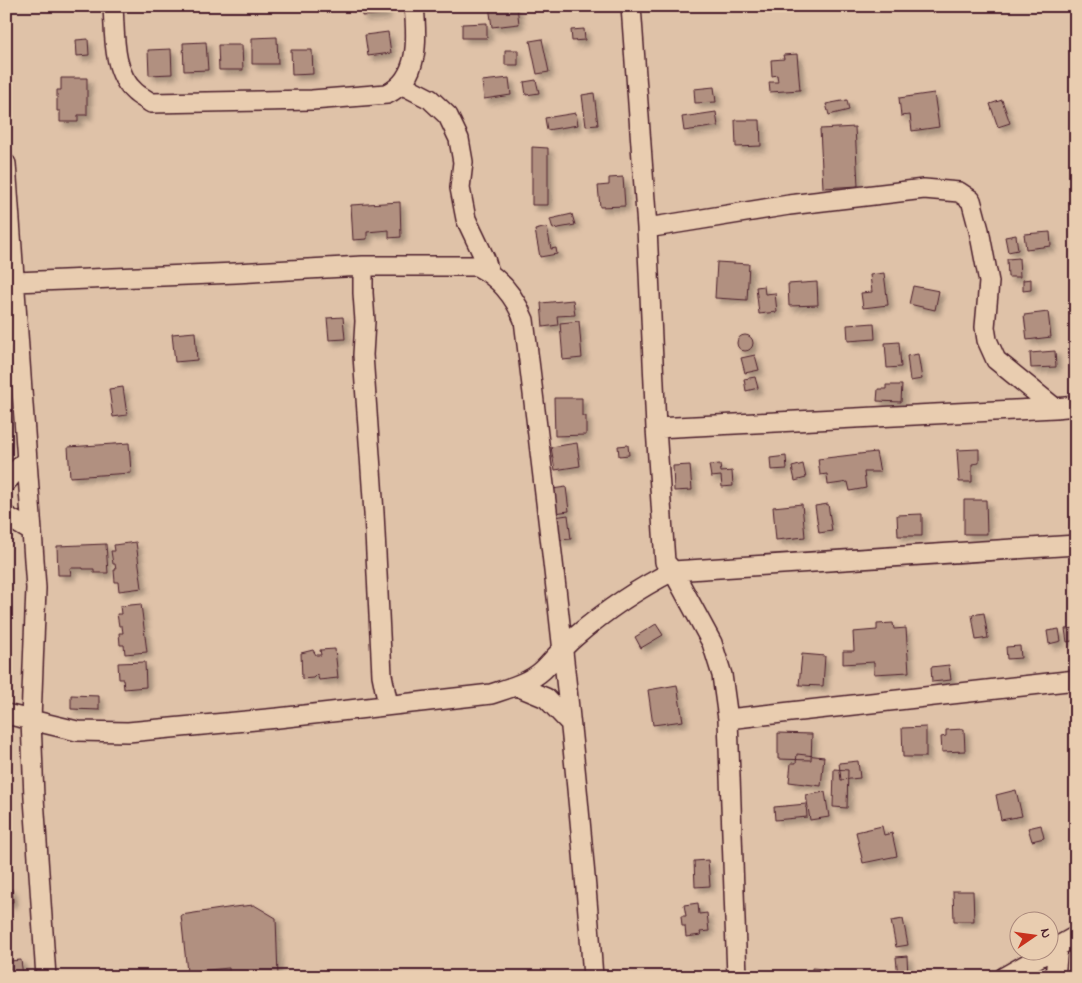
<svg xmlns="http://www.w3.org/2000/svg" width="1082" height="983" font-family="'Indie Flower',sans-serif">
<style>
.building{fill:#b19080;stroke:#4a1f2b;filter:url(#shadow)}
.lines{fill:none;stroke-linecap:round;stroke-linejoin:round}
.street-casing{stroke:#4a1f2b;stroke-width:22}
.street{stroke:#e9cdb0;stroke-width:19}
</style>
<defs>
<filter id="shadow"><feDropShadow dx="4.5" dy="4.5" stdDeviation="2.5" flood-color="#0004"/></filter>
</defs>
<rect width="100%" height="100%" fill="#dfc2a8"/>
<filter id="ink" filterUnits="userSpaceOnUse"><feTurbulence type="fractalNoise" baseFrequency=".02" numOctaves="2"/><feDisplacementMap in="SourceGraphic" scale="10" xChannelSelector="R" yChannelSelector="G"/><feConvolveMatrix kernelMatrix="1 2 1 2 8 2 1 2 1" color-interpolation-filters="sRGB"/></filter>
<g filter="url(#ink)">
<!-- building -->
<path class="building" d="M361,6H385L386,14L362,16Z
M489,6H517L519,24L492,27Z
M487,23V38H462V24Z
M584,29L585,40L572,41L571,30Z
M388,32L391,53L368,56L365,35Z
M277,37L278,64H252V38Z
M88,39L89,55L77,56L76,40Z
M542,39L549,72L537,74L530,41Z
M206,42L208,70L184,71L183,43Z
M218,45H242L243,70H219Z
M171,49L172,74L149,75L148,50Z
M291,50H312L313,74L292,75Z
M505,50H518V65H505Z
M797,54L800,90L770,92L769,82H778L777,75L772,76L771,60L784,59L783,55Z
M61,78H87V115H78V122H60V111H57V90H61Z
M509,78L511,95L484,99L482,81Z
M536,80L539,93L526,95L524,82Z
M714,87L716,102L695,103L694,89Z
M594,93L598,125L586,126L582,95Z
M934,93L939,127L912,131L910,115L901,116L899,98Z
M847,100L849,110L829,115L826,104Z
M1002,100L1010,123L998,127L990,104Z
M716,112L718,126L684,131L682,117Z
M576,113L578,125L547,130L545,118Z
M735,120H760L761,146L736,147Z
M855,127L858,186L823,188L820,129Z
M532,147L548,148V205H532Z
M623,177L625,206L600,207L598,186L609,185V178Z
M400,202L401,237L389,238V230L367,232V239L353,240L351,205Z
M572,214L575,225L553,229L550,219Z
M547,227L551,249L556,248L557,254L540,257L535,230Z
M1050,232L1051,246L1026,249L1024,234Z
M1016,235L1018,250L1008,252L1005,237Z
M1019,258L1020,277H1008L1007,259Z
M717,262L749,264L747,300L715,298Z
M884,273L888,305L863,308L861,293L872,292L870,275Z
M1031,279V290L1023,291V280Z
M817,282L818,305L789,306L788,284Z
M764,286L765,294L775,293L777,312L759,314L756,287Z
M913,286L939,291L935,310L909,304Z
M573,300L575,315L557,316L558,325L543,327L541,303Z
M1048,312L1051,337L1027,340L1024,315Z
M343,317L345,339L329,340L327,318Z
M579,321L582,358L563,360L560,323Z
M874,323L875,339L848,341L847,325Z
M195,332L197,360L175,362L172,334Z
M737 343a8 8 0 1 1 16 0a8 8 0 1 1-16 0Z
M899,342L901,367L887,368L885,343Z
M1055,351L1056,367L1031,368L1030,353Z
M918,354L922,379L910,381L907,356Z
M755,355L759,370L745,373L741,358Z
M755,377L758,388L746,391L744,379Z
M886,385H902L901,402L877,401L878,389H886Z
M123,387L127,415L113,417L109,389Z
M554,398H582V416H586V435L555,436Z
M129,443L131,473L70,477L68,447Z
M577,443L580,466L555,470L551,447Z
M628,445L629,455L619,456L618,446Z
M979,449V463L972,464V482H959L957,450Z
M876,452L880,472H864L866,488L850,491L848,482L828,485L827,474L820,475L818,459Z
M786,456L787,469L771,470L770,458Z
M720,464L721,472L732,471L733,486L722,487L721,476L711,477L709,465Z
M803,464L806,478L795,481L792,467Z
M690,465L692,490L674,491L673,466Z
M566,487L569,511L555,513L552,489Z
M964,500H986L987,534H964Z
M802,504L805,537L776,540L773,507Z
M828,504L832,531L819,533L815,506Z
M922,514V536H898L897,515Z
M568,515L571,539L558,540L554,517Z
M136,542L142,588L119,591L118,582H115L114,570H116L115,564H113L111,551H115L114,545Z
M106,544L108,573H94V569H83V568H70L71,575H58L57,546Z
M141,604L147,652L125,654L124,645H120L119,633H123L122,626H119L117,614H121L120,606Z
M984,613L988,638L976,640L972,615Z
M893,623L894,629L906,628L909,672L874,674V662L843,664V651H854L853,632L877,630V624Z
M656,624L663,635L641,648L635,637Z
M1076,628V640L1067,642L1065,629Z
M1059,629L1061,641L1049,644L1047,631Z
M1020,646L1021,658L1007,659L1006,647Z
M335,649L338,678L319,680L317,674L313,678L302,679L301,653L313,650L316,655H321L320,650Z
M802,654L825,656L823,686L799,685Z
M145,662L146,687L124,689L123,679H119L118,663Z
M949,665L951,680L932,682L931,667Z
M677,685L683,721L653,725L648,690Z
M71,695L99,696V710L71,709Z
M926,727V757H903L902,728Z
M964,729L965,751L942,752L941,737L946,736V730Z
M778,733L812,734L811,760L778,759Z
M797,754L824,757L821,786L789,782L791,763H796Z
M858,761L860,778L841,780L839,763Z
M834,769L848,770L847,808L833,807Z
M1016,790L1022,816L1001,820L996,795Z
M825,792L829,817L810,820L806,795Z
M806,804L807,817L775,820L774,807Z
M1041,825L1044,838L1032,841L1028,828Z
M882,826L884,835L892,833L897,856L863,863L856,832Z
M708,860L710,886L695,887L694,861Z
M6,889H12L13,902L6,903Z
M953,891H973L974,921H954Z
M698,903L699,914L707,913L709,931L700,932L701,935L686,937L685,926H682L681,916H686L684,905Z
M254,905L276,918L278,977H229V968L187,972L181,915L234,907Z
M903,919L908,945L896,947L891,921Z
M907,956L908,977H898L896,957Z
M21,960L23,976L11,977L9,961Z
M812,968L824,969V977H812Z"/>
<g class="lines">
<defs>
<path id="street" d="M113,6C115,34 112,72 135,92C139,96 146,99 151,103L312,100L387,94C420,79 417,37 414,6
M631,6L647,228L656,428L665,562L673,571L712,643L722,675L728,719L737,977
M401,84L430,99L448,116L459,139L463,162L460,188L466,219L485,259L489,272
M6,164L36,588L31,720L34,798L46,977
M647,228L789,205L924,189L959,192L971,200L979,230L989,282L985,327L987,340L996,360L1055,408
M363,266V293L365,321L363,355L374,513L382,675L388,705
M15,282L236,273L363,266H477C500,278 515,297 524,320C551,539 577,757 593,977
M656,428L1055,408L1076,406
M6,482L26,460
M6,516L31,531
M517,686L546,698L570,723
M6,714L77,731L128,732L278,718L491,694C509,688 529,683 543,670C554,659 563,647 575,637C605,611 637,589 673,571L1076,545
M728,719L1076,680
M1004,977L1076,936
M1055,977L1058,947"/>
</defs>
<!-- street casing -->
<use href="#street" class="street-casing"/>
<!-- street -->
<use href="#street" class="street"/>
</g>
</g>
<!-- margin -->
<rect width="1082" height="983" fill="none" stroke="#e9cdb0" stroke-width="25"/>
<rect x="12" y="12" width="1057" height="958" fill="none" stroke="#4a1f2b" stroke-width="2" filter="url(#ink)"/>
<!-- north arrow -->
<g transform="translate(1034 936) rotate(77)"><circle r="24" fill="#e9cdb0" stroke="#a9877b"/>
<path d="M0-4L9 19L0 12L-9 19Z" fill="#c8321e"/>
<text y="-8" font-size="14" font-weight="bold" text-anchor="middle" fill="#4a1f2b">N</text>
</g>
</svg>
